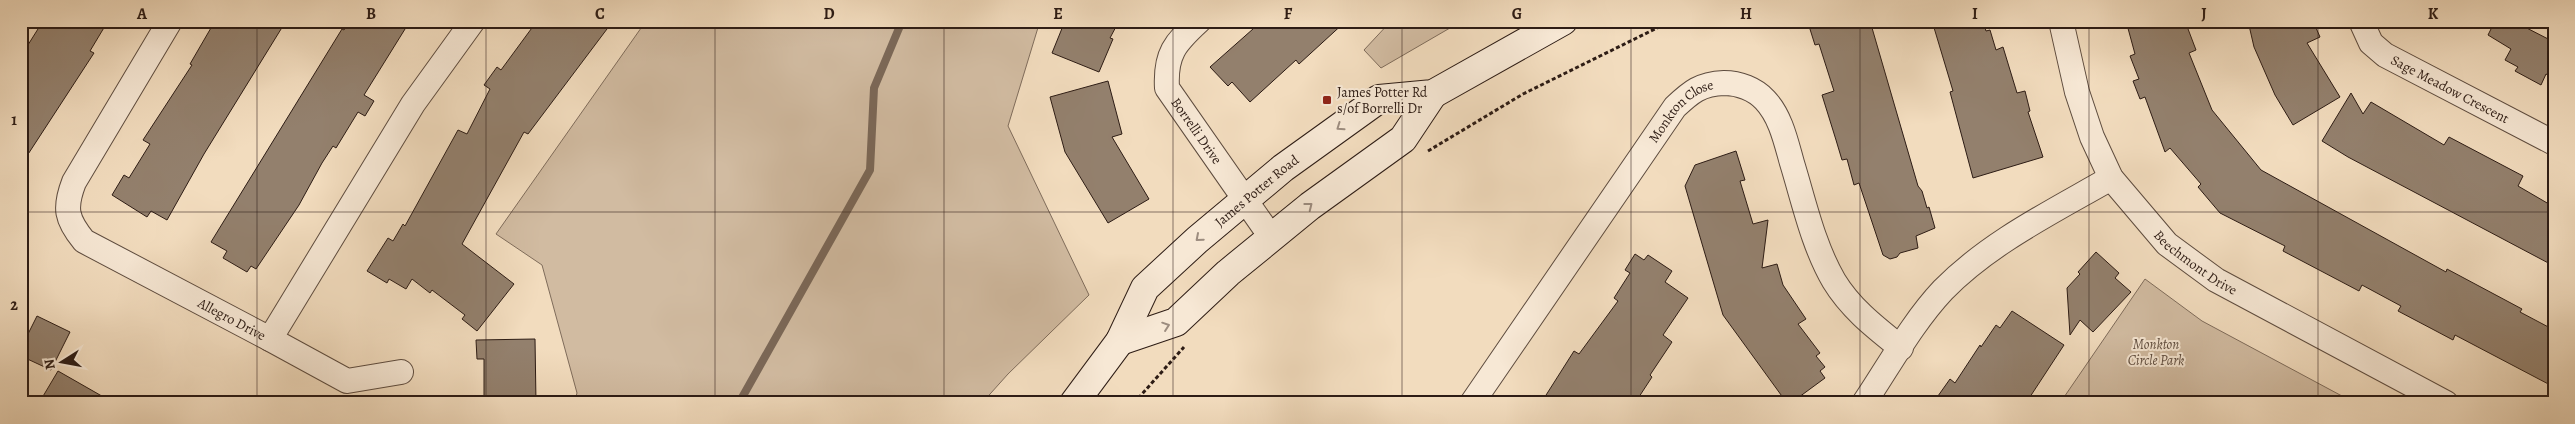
<svg xmlns="http://www.w3.org/2000/svg" width="2575" height="424" font-family="Alegreya,serif">
<style>
.green{fill:#d1bba1;stroke:#7f6c5b}
.lines{fill:none;stroke-linecap:round;stroke-linejoin:round}
.stream{stroke:#7b6858;stroke-width:8}
.building{fill:#93806d;stroke:#2d1c15}
.street-casing{stroke:#5e4c3f;stroke-width:26}
.secondary-casing{stroke:#2d1c15;stroke-width:30}
.path{stroke:#2d1c15;stroke-width:3;stroke-dasharray:4 2.5;stroke-linecap:butt}
.street{stroke:#f7e8d5;stroke-width:24}
.secondary{stroke:#f7e8d5;stroke-width:28}
.oneway{stroke:#9c8c7f}
.grid{fill:none;stroke:#2d1c15;stroke-width:1;stroke-opacity:0.55}
.poi-dot{fill:#8f2418;stroke:#f7e8d5;stroke-width:2}
.labels{text-anchor:middle;dominant-baseline:central;stroke-width:4;stroke-linejoin:round;paint-order:stroke}
.street-label{font-size:14px;fill:#2d1c15;stroke:#f7e8d5}
.poi-label{font-size:14px;fill:#2d1c15;stroke:#f7e8d5;text-anchor:start}
.park-label{font-size:14px;font-style:italic;fill:#5e4c3f;stroke:#f7e8d5}
.neatline{fill:none;stroke:#2d1c15;stroke-width:2}
.grid-label{font-size:16px;text-anchor:middle;font-weight:bold;fill:#2d1c15}
</style>
<rect width="100%" height="100%" fill="#f2dcbe"/>
<filter id="stains"><feTurbulence type="fractalNoise" baseFrequency=".004" numOctaves="4"/><feColorMatrix values="0 0 0 0 .2 0 0 0 0 .09 0 0 0 0 .02 0 0 0 .5 -.17"/></filter>
<radialGradient id="worn" r=".72"><stop offset=".6" stop-color="#630" stop-opacity="0"/><stop offset="1" stop-color="#630" stop-opacity=".3"/></radialGradient>
<!-- green -->
<path class="green" d="M646,21H1040L1008,126L1089,295L1008,374L982,403H574L577,393L542,265L496,234Z
M1391,21H1462L1381,68L1364,50Z
M2145,279L2202,321L2355,403H2060Z"/>
<g class="lines">
<!-- stream -->
<path class="stream" d="M739,403L870,170L874,88L902,21"/>
</g>
<!-- building -->
<path class="building" d="M43,21H108L90,51L94,53L21,165V56Z
M215,21H286L204,154L167,220L151,211L147,217L112,195L124,175L129,178L150,144L143,140L192,65L190,64Z
M349,21H410L364,95L374,101L365,116L358,112L336,148L333,146L322,163L299,205L256,269L251,266L247,272L223,258L227,251L211,242L342,29L344,30Z
M537,21H613L528,134L524,132L462,244L514,284L477,331L462,319L465,315L432,290L430,293L412,279L406,289L389,279L387,283L367,271L388,238L393,241L403,224L405,226L458,130L467,134L490,89L484,85L497,67L501,70Z
M1065,21H1119L1110,38L1113,39L1099,72L1052,53Z
M1262,21H1346L1299,64L1296,60L1250,102L1232,82L1228,86L1210,67Z
M1823,21H1870L1918,186L1922,191L1927,208L1929,207L1935,228L1916,236L1918,248L1900,253L1897,257L1890,259L1883,255L1859,183L1854,185L1847,159L1842,160L1836,140L1822,95L1834,91L1819,44L1815,45L1809,26Z
M1932,21H1983L1986,31L1990,30L1996,50L2003,47L2017,93L2025,91L2030,111L2028,112L2043,157L1973,178L1950,92L1953,91Z
M2126,21H2185L2196,50L2189,53L2212,110L2261,170L2446,272L2447,269L2522,309L2520,312L2554,330V387L2455,335L2453,340L2436,331L2398,311L2401,306L2362,285L2359,291L2283,251L2285,246L2220,213L2198,187L2201,184L2170,148L2165,152L2145,97L2140,99L2133,81L2139,79L2130,56L2135,54Z
M2248,21H2313L2320,37L2307,43L2340,97L2293,125L2275,95L2254,47Z
M2495,21H2513L2554,42V78L2546,74L2541,85L2515,71L2518,67L2505,60L2511,49L2488,35Z
M1108,81L1122,134L1112,137L1149,199L1108,223L1065,152L1050,97Z
M2351,93L2363,114L2371,102L2444,145L2449,137L2523,176L2518,186L2554,207V266L2348,157L2322,141Z
M1736,151L1745,180L1740,181L1753,224L1768,220L1762,268L1777,264L1783,285L1806,319L1798,324L1820,353L1816,356L1825,367L1820,371L1825,378L1795,400L1784,399L1723,315L1685,186L1695,165Z
M2096,252L2119,273L2115,278L2131,292L2093,332L2080,320L2070,335L2067,288L2080,274L2078,272Z
M1635,254L1644,260L1648,255L1672,271L1665,282L1688,298L1663,335L1672,342L1650,375L1652,377L1635,403H1541L1574,351L1579,354L1618,301L1614,298L1630,273L1625,270Z
M2012,311L2064,345L2026,403H1933L1950,379L1955,383L1980,345L1981,347L1996,325L2000,328Z
M37,316L70,332L51,370L21,356V348Z
M535,339L536,403H484V359H477L476,340Z
M58,371L114,403H39Z"/>
<g class="lines">
<defs>
<g id="street">
<path id="s1" d="M170,21L74,182C64,208 66,219 84,241L270,339L413,104L473,21"/>
<path id="s2" d="M1199,21C1175,43 1165,54 1167,88L1271,237"/>
<path id="s3" d="M2061,21L2077,92L2092,137L2111,178L2167,244L2216,280L2446,403"/>
<path id="s4" d="M2361,21L2371,43L2385,55L2554,143"/>
<path d="M270,339L347,381L401,372"/>
<path id="s5" d="M1472,403L1675,107C1691,92 1700,84 1724,83C1739,83 1755,89 1765,100C1781,117 1786,142 1792,163C1804,202 1813,245 1834,281C1851,309 1876,328 1901,348"/>
<path d="M1864,403C1889,366 1912,323 1943,290C1990,242 2054,211 2111,178"/>
</g>
<g id="secondary">
<path d="M1120,341L1176,322L1228,273L1310,206L1403,139L1433,94"/>
<path id="s6" d="M1074,403L1120,341L1145,288L1197,240L1283,168L1379,99L1433,94L1563,21"/>
</g>
</defs>
<!-- street casing -->
<use href="#street" class="street-casing"/>
<!-- secondary casing -->
<use href="#secondary" class="secondary-casing"/>
<!-- path -->
<path class="path" d="M1428,151L1523,94L1661,26L1677,21
M1134,403L1184,347"/>
<!-- street -->
<use href="#street" class="street"/>
<!-- secondary -->
<use href="#secondary" class="secondary"/>
</g>
<!-- one-way arrows -->
<defs><path id="oneway-chevron" d="M-2-3.5L2.5 0L-2 3.5" fill="none" stroke-width="1.6" stroke-linecap="round" stroke-linejoin="round" transform="scale(1.25)"/></defs>
<g class="oneway">
<use href="#oneway-chevron" transform="translate(1340 127) rotate(145)"/>
<use href="#oneway-chevron" transform="translate(1309 206) rotate(-38)"/>
<use href="#oneway-chevron" transform="translate(1199 238) rotate(139)"/>
<use href="#oneway-chevron" transform="translate(1166 326) rotate(-19)"/>
</g>
<!-- grid -->
<path class="grid" d="M257,21V403M486,21V403M715,21V403M944,21V403M1173,21V403M1402,21V403M1631,21V403M1860,21V403M2089,21V403M2318,21V403M21,212H2554"/>
<!-- markers -->
<rect class="poi-dot" x="1322" y="95" width="10" height="10" rx="2.5"/>
<g class="labels">
<!-- street labels -->
<g class="street-label">
<text stroke="none"><textPath href="#s4" startOffset="116">Sage Meadow Crescent</textPath></text>
<text stroke="none"><textPath href="#s5" startOffset="361">Monkton Close</textPath></text>
<text stroke="none"><textPath href="#s2" startOffset="130">Borrelli Drive</textPath></text>
<text stroke="none"><textPath href="#s6" startOffset="284">James Potter Road</textPath></text>
<text stroke="none"><textPath href="#s3" startOffset="286">Beechmont Drive</textPath></text>
<text stroke="none"><textPath href="#s1" startOffset="419">Allegro Drive</textPath></text>
</g>
<!-- poi labels -->
<g class="poi-label">
<text x="1337" y="92">James Potter Rd<tspan x="1337" dy="16">s/of Borrelli Dr</tspan></text>
</g>
<!-- park labels -->
<g class="park-label">
<text x="2156" y="344">Monkton<tspan x="2156" dy="16">Circle Park</tspan></text>
</g>
</g>
<!-- margin -->
<rect width="2575" height="424" fill="none" stroke="#f2dcbe" stroke-width="55"/>
<!-- north arrow -->
<g transform="translate(62 362) rotate(259)" stroke="#f7e8d5" stroke-width="4" paint-order="stroke">
<path d="M0-4L9 19L0 12L-9 19Z" fill="#2d1c15"/>
<text y="-8" font-size="14" font-weight="bold" text-anchor="middle" fill="#2d1c15">N</text>
</g>
<rect x="28" y="28" width="2520" height="368" class="neatline"/>
<g class="grid-label">
<text x="142" y="19">A</text>
<text x="371" y="19">B</text>
<text x="600" y="19">C</text>
<text x="829" y="19">D</text>
<text x="1058" y="19">E</text>
<text x="1288" y="19">F</text>
<text x="1517" y="19">G</text>
<text x="1746" y="19">H</text>
<text x="1975" y="19">I</text>
<text x="2204" y="19">J</text>
<text x="2433" y="19">K</text>
<text x="14" y="125">1</text>
<text x="14" y="310">2</text>
</g>
<rect width="100%" height="100%" filter="url(#stains)"/>
<rect width="100%" height="100%" fill="url(#worn)"/>
</svg>
